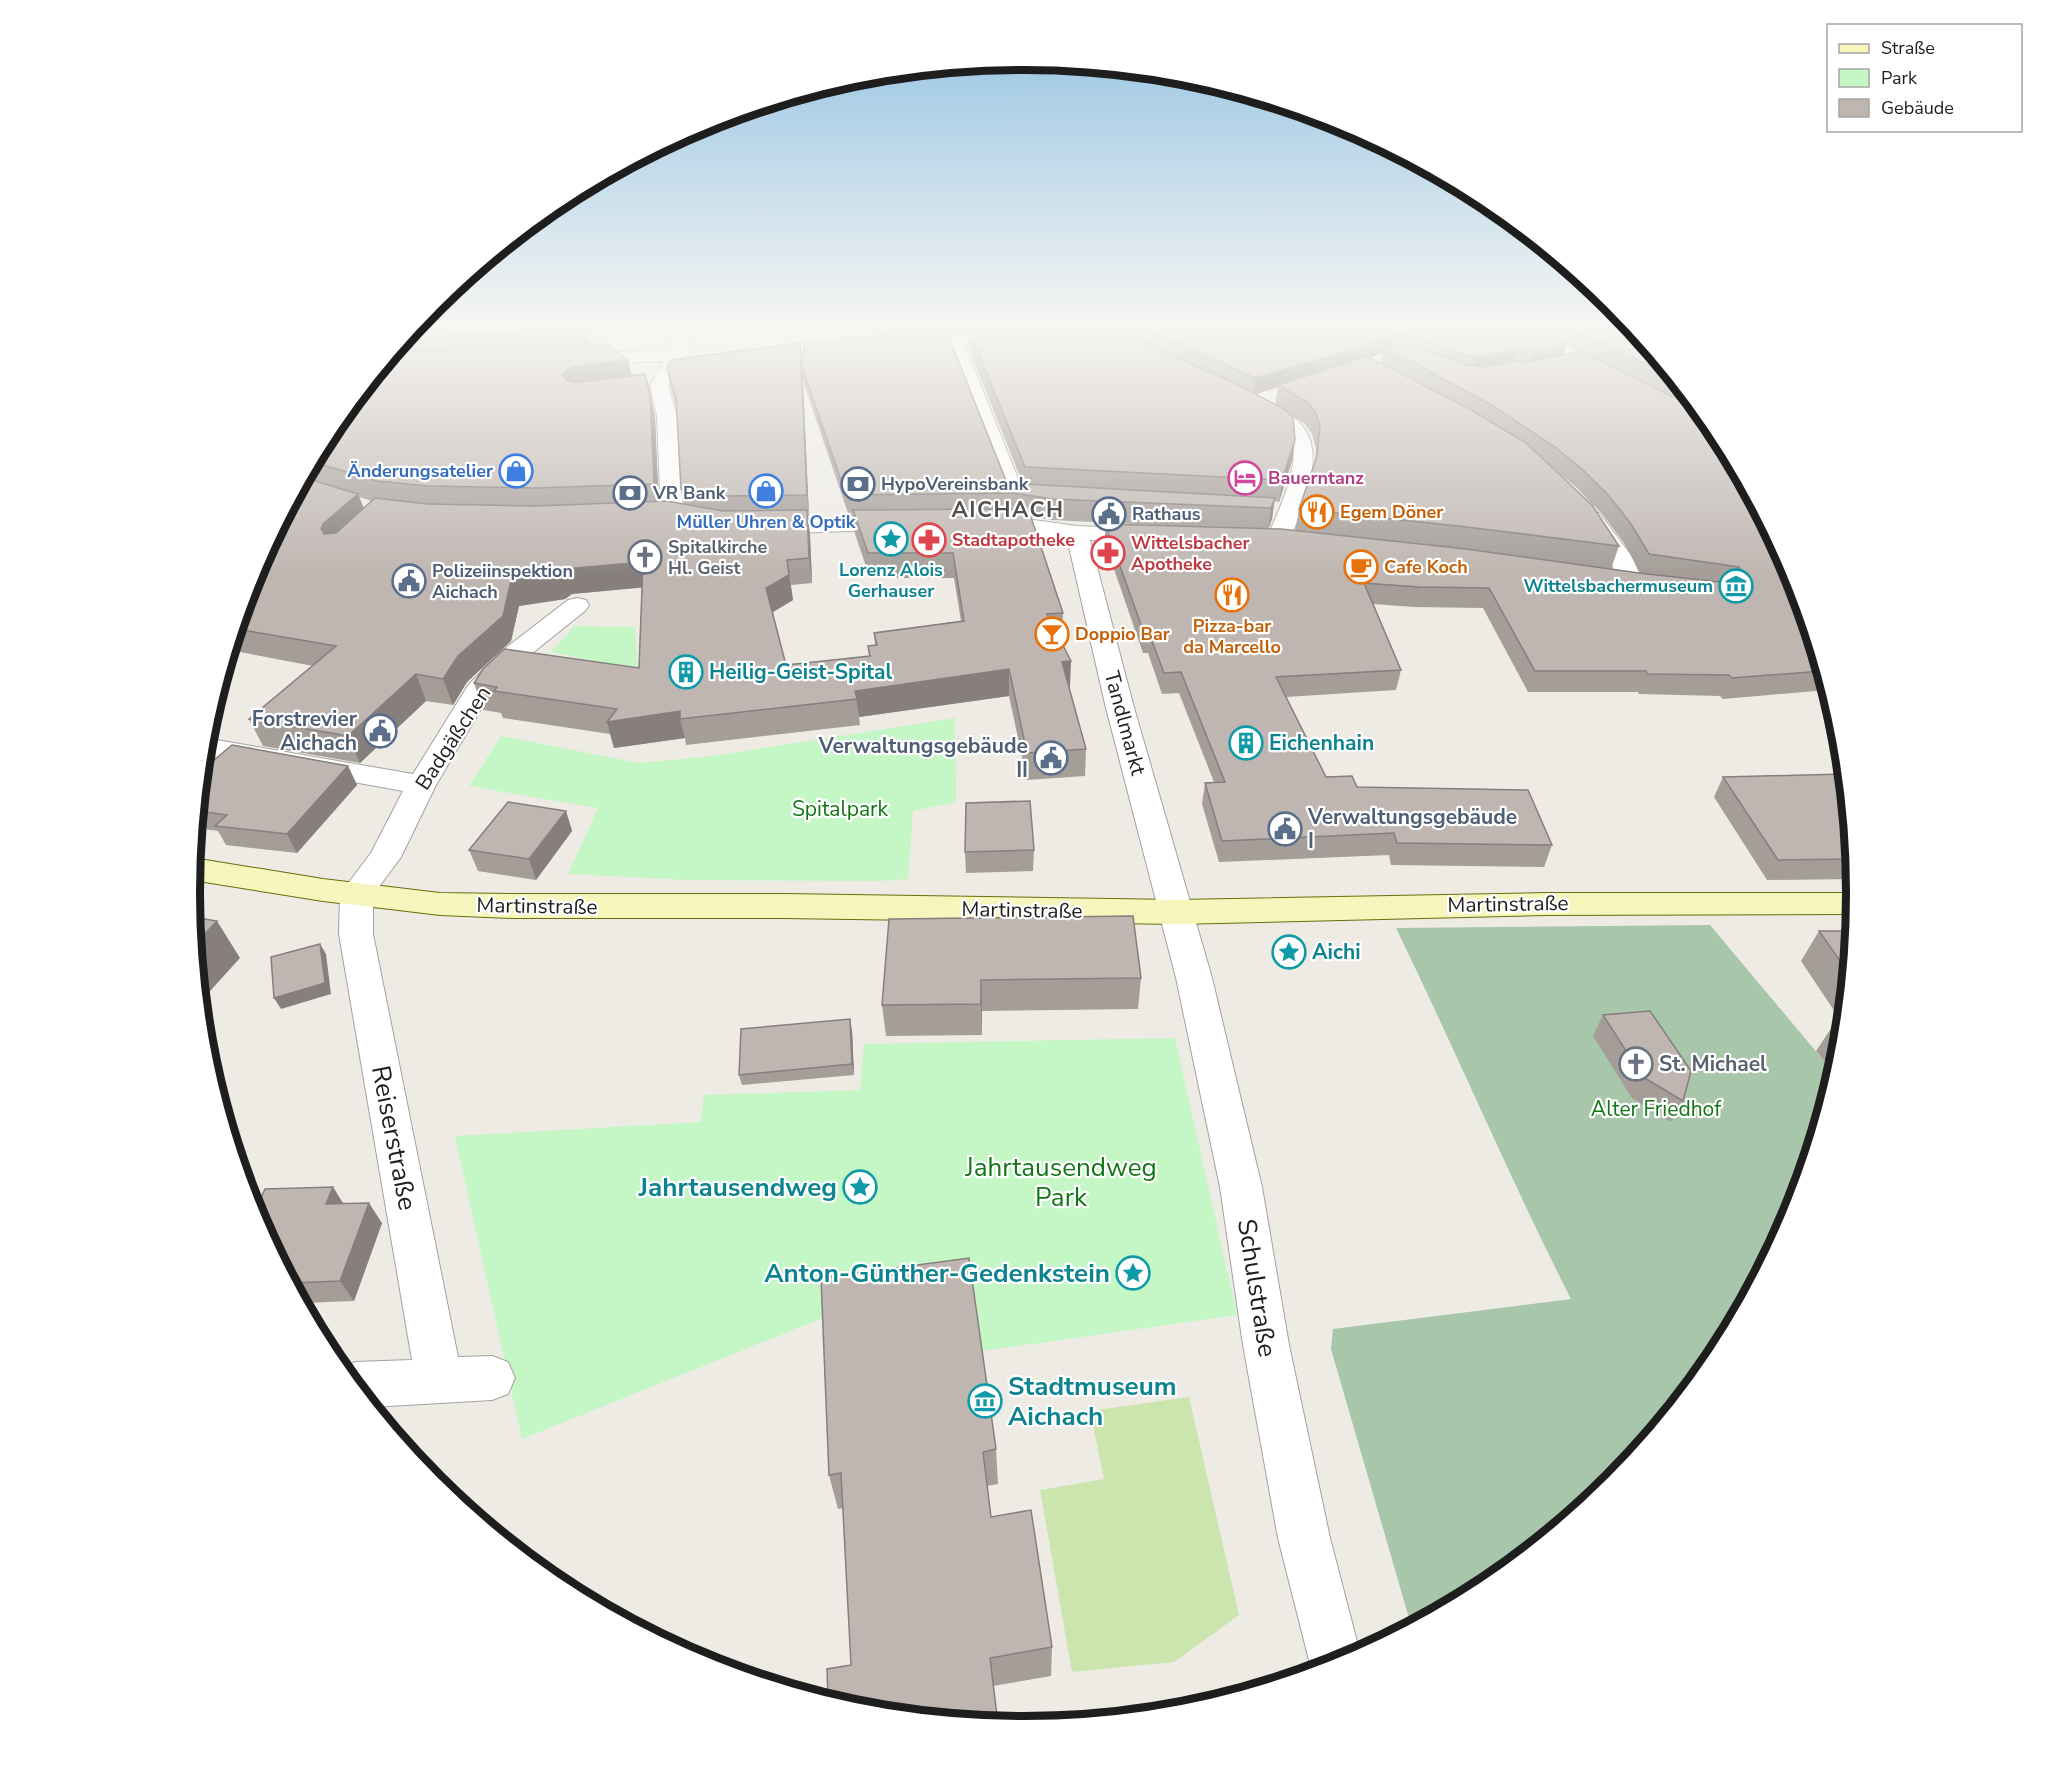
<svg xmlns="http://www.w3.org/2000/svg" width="2046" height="1786" font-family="'Nunito Sans',sans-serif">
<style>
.grass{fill:#cce5ae}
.cemetery{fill:#a7c6aa}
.park{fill:#c4f6c6}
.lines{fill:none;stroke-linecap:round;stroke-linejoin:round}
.street-casing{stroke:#a2a2a2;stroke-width:2}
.secondary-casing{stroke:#696e0c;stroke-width:2}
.street{fill:#fff;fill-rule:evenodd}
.secondary{fill:#f5f5bc;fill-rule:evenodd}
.wall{fill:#a49d98;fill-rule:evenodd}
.shaded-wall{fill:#867f7c}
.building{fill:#bfb6b1;stroke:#867f7c;stroke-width:1.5}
.labels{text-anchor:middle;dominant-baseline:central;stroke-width:4.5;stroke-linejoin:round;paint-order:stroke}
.far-shop-label{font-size:18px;font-weight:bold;fill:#366cbe;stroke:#fff;text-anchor:end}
.far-hotel-label{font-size:18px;font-weight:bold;fill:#b23c85;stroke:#fff;text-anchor:start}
.far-service-label{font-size:18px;font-weight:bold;fill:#4e5e75;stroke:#fff;text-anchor:start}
.far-food-label{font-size:18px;font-weight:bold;fill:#c56008;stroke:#fff;text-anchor:start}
.far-health-label{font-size:18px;font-weight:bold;fill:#be3a42;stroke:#fff;text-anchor:start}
.far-worship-label{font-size:18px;font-weight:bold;fill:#5b616d;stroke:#fff;text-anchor:start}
.far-culture-label{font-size:18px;font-weight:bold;fill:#0d838f;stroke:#fff}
.culture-label{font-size:21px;font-weight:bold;fill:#0d838f;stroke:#fff;text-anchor:start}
.service-label{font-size:21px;font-weight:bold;fill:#4e5e75;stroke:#fff;text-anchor:end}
.street-label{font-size:21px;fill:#1e1e1e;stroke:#fff}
.park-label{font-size:21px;fill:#137516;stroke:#fff}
.worship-label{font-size:21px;font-weight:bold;fill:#5b616d;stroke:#fff;text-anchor:start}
.far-district-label{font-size:22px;font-weight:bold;letter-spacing:1.5px;fill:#515151;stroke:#fff}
.near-street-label{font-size:26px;fill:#1e1e1e;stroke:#fff}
.near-park-label{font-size:26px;fill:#137516;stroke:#fff}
.near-culture-label{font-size:26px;font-weight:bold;fill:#0d838f;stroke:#fff;text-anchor:end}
.rim{fill:none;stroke:#1e1e1e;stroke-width:8}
</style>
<rect width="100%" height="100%" fill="#eeebe5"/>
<!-- grass -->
<path class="grass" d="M1189,1397L1239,1615L1174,1662L1072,1672L1040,1490L1104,1479L1090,1411Z"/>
<!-- cemetery -->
<path class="cemetery" d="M1710,925L1835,1074L1792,1212L1715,1356L1612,1482L1486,1586L1411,1625L1331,1349L1333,1329L1571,1299C1509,1177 1456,1051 1396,928Z"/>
<!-- park -->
<path class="park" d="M575,626L635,627L638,670L551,652Z
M955,718L956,802L913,811L908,879L878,881L687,880L568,874L598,808L469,786L501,736L639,763L712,756Z
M1175,1038L1237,1315L982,1351L975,1293L830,1315L522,1439L455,1136L701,1122L704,1095L860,1090L864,1044Z"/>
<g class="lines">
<defs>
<path id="street" d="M676,325H694L688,355L675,371L668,386L677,416L683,516L680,521L672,523L664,521L661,516L657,416L650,386L664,361L579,364L573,363L570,359L573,355L579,354L671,350Z
M805,325H825L852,349L849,353H837Z
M1011,330L1017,331L1020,335L1017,339L964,344L1023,491L1054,493L1057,498L1054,503C1040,506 1021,505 1007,502L1004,497L947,346L904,349L898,348L895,344L898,340L904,339Z
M1254,400C1313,415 1323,446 1304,501C1299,515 1295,531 1286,544L1278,546L1270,544L1266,539C1277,515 1306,456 1288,432C1279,420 1261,415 1247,410L1244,406L1247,402Z
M1591,511L1599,513L1631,555L1644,584L1641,589L1632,591L1623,589L1608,556L1580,518L1583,513Z
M899,517L907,519L910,524L907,529L764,534L756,532L753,527L756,522L764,520Z
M989,517H1012L1077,526L1150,529L1158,531L1162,536L1158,541L1150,543L1090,540L1133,704L1212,978L1238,1087L1262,1187L1289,1345L1330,1538L1360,1653L1341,1663L1312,1672L1278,1538L1243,1345L1220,1187L1176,978L1105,704L1067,538L981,529L978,524L981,519Z
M577,598L586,600L589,605L586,610L525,659L490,694L436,785L401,857L373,895V934L458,1357L492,1356L508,1362L515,1378L508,1394L492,1400L372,1407L341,1368L355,1362L412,1360L339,934L340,894L371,853L403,791L204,755L205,738L413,774L469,684L507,647L568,600Z"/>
<path id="secondary" d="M193,858L323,879L440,893L513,894H784L1177,900L1546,893H1856L1854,914L1546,915L1177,924L784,918H513L440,915L323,901L192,880Z"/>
</defs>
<!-- street casing -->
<use href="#street" class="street-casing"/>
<!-- secondary casing -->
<use href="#secondary" class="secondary-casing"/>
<!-- street -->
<use href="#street" class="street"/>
<!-- secondary -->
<use href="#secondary" class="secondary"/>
</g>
<!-- wall -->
<path class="wall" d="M417,325L587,330L591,345L628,360L632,376L655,416L658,502L684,504L681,489L676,406L670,386L667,368L800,343L802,360L879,336L878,325H1629L1716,430L1793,575L1828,690L1723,699L1720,696L1639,694L1638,692H1528L1483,608L1414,607L1373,604L1401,670L1396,690L1286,697L1326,777L1552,845L1544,867L1391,865L1389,855L1219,862L1202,804L1205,783L1214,782L1179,693L1162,694L1148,653H1143L1105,543V524L1175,526L1053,520L1031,517L1063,613L1062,638L1060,639L1070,687H1069L1086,749L1085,776L1027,780L1009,696L859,717L860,725L686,745L685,738L614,748L610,734L503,718L501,713L483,710L474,683L639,668L642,587L572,594L565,599L519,606L511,641L467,682L453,705L426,701L360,763L263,746L249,719L313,666L230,650L254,574L331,430ZM968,332V347L1023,484L1007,483L947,333ZM1555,340L1567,345L1581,352L1563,355L1566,345ZM1383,353L1381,363L1370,359L1374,356ZM803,381L849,516H853L855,534L870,578H954L961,621L874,633L875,645L868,646L869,656L786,665L772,612L793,600L791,585L812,583L810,535L808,516H809ZM1278,387L1275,405L1255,394ZM1289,414L1304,423L1312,434L1316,448L1315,463L1299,509L1295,531L1268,529L1272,519L1274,501L1279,502L1292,461L1295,440ZM1548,464L1577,488L1602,514L1624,543L1641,574L1611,569L1619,546ZM359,497L372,501L364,508Z
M203,759L214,760L348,766L357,785L297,853L226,845L218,831L196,828Z
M1844,774L1855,879L1767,880L1714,797L1723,777Z
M566,811L572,831L536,880L478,871L469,850Z
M1034,850L1033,871L966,873L965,852Z
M889,919L1141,978L1138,1009L982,1011V1035L886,1036L882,1005Z
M1819,931H1852L1840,1056L1835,1074L1816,1051L1836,1021H1841L1801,961Z
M1603,1015L1683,1101L1671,1122L1632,1098L1593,1036Z
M852,1030L854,1075L742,1085L739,1075Z
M333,1187L343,1204L382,1223L354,1301L302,1303L254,1213Z
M996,1449L998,1484L987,1486L991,1517L1052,1647L1051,1676L993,1686L851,1665L843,1508L838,1509L829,1475Z"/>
<!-- shaded-wall -->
<path class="shaded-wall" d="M878,325H1061L968,328V332L879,338Z
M1396,334L1392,351L1384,349L1383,353L1374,356L1364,362L1278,385V387L1253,395L1255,378Z
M800,343L802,361L801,364L803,381L809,516L807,495Z
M1566,345L1562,361L1527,369L1532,352Z
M1518,350L1513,367L1472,374L1476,357Z
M628,360L633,381L571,392L562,375L566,370L574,367Z
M650,394L655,416L659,508L654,484Z
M1295,440L1292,461L1279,502L1282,480Z
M358,494L367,518L333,548L321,529L323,524Z
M1275,498L1272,519L1268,530L1271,508Z
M807,510L810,535L812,583L809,558Z
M643,562L648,587L572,594L565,599L519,606L511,641L467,682L453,705L443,679L458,656L511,581L565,569Z
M789,575L793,600L770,614L766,588Z
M1071,661L1070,687L1061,688L1062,662Z
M1009,669V696L859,717L855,691Z
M416,674L426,701L360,763L348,736Z
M680,711V719L685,738L614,748L607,722Z
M348,766L357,785L297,853L287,834Z
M566,811L572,831L536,880L529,859Z
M217,921L240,958L201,1001L195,944Z
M320,944L326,954L331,994L281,1009L274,998Z
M981,980L982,1011V1035L981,1004Z
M850,1019L852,1030L854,1075L852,1064Z
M209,1065L221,1082L216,1088Z
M333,1187L346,1208L326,1204Z
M369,1203L382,1223L354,1301L340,1281Z"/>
<!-- building -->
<path class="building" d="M417,325H580L587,330L407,337Z
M1002,325H1104L1236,384L1284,409L1293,417L1295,440L1282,480L1025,467L968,328Z
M1137,325H1519L1566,345L1532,352L1518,350L1476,357L1457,353L1419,338L1396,334L1377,339L1367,346L1255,378Z
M1562,325H1629L1671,376L1572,329Z
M946,330L1007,483L1275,498L1271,508L1053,499L1012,493L846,495L801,364L805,342Z
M800,343L807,495L724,496L681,489L676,397L667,368L671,360Z
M607,344L628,360L574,367L566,370L562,375L567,381L575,383L645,374L650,394L654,484L536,488L428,486L377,481L313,462L331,430L394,352Z
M1397,345L1416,346L1465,365L1483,367L1517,361L1531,362L1579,351L1698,409L1716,430L1793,575L1822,671L1732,678L1729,675L1647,674L1646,671H1535L1489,588L1419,587L1364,583L1401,670L1276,677L1326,777L1352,776L1357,787L1528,790L1552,845L1397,843L1394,833L1222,841L1205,783L1225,782L1181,672L1164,673L1149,633H1144L1105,524L1281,529L1466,549L1639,573L1729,583L1739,581L1743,573L1739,567L1649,554L1631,524L1609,496L1583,470L1555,447L1493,406L1414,363L1384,349Z
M1366,357L1385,365L1473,411L1526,443L1592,505L1619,546L1467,527L1299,509L1317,456L1320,426L1316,413L1307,402L1278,385Z
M305,478L358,494L323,524L321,529L324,534L336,533L375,498L428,504L536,506L667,501L723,511L807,510L809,558L787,560L789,575L766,588L786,665L870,656L868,646L877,645L874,633L964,621L953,553H868L853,510L1012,509L1029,511L1063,613L1047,614L1071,661L1062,662L1086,749L1027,753L1009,669L855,691L857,699L680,719V711L607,722L617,709L494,691L497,687L474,683L483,669L504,649L639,668L643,562L565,569L558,574L511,581L503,616L458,656L443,679L416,674L348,736L249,719L336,646L237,629L254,574Z
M232,745L348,766L287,834L215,826L227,815L198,811L203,759L214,760Z
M1844,774L1853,859L1778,860L1723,777Z
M1030,801L1034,850L965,852L966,803Z
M508,802L566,811L529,859L469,850Z
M1133,916L1141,978L981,980V1004L882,1005L889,919Z
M192,917L217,921L195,944Z
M1819,931H1852L1848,972Z
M320,944L325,983L274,998L271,957Z
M1650,1011L1691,1071L1683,1101L1643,1077L1603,1015Z
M850,1019L852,1064L739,1075L741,1029Z
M1836,1021H1843V1029Z
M333,1187L326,1204L369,1203L340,1281L291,1283L254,1213L265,1189Z
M969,1258L996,1449L983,1452L991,1517L1031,1510L1052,1647L990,1658L998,1724L860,1710L828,1700L827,1669L851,1665L841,1473L829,1475L821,1278Z"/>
<!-- sky -->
<linearGradient id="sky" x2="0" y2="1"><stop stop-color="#8ec0e2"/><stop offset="0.57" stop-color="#f7f6f3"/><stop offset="1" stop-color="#f7f6f3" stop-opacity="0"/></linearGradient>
<rect width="2046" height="575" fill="url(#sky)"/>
<!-- icons -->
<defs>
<symbol id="shop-ring" viewBox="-11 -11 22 22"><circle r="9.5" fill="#fff" stroke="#3f7fe0" stroke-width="1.5"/><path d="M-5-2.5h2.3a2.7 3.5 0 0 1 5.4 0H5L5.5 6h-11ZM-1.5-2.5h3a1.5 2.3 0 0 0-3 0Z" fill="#3f7fe0"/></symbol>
<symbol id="hotel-ring" viewBox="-11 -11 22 22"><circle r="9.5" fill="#fff" stroke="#d1479c" stroke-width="1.5"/><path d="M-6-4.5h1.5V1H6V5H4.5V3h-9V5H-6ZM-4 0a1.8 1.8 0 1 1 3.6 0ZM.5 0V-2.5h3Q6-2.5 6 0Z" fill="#d1479c"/></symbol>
<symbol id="bank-ring" viewBox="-11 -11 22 22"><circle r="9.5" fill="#fff" stroke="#5c6f8a" stroke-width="1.5"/><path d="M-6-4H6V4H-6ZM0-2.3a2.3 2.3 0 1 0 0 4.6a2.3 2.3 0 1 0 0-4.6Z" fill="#5c6f8a"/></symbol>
<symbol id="restaurant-ring" viewBox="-11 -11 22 22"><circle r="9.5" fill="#fff" stroke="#e8710a" stroke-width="1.5"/><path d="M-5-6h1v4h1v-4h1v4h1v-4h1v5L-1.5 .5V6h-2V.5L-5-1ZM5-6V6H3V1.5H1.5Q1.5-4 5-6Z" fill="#e8710a"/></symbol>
<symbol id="civic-ring" viewBox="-11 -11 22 22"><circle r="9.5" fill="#fff" stroke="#5c6f8a" stroke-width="1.5"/><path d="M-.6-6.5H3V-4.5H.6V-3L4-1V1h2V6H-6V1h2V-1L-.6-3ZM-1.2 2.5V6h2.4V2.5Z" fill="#5c6f8a"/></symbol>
<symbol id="sight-ring" viewBox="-11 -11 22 22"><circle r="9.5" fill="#fff" stroke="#0f9aa8" stroke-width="1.5"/><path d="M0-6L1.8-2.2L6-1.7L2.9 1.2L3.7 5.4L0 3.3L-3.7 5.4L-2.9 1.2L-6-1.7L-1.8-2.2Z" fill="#0f9aa8"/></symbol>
<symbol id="pharmacy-ring" viewBox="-11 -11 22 22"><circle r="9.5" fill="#fff" stroke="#e0444e" stroke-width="1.5"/><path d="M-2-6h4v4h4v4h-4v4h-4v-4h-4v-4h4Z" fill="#e0444e"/></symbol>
<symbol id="church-ring" viewBox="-11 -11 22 22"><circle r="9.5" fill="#fff" stroke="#6b7280" stroke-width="1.5"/><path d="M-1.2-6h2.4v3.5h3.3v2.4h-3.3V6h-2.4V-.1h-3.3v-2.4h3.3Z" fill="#6b7280"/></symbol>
<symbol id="cafe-ring" viewBox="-11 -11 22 22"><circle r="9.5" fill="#fff" stroke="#e8710a" stroke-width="1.5"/><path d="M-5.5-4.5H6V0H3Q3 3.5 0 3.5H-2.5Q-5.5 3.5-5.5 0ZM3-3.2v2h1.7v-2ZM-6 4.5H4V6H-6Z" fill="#e8710a"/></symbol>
<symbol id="museum-ring" viewBox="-11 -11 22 22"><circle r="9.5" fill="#fff" stroke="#0f9aa8" stroke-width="1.5"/><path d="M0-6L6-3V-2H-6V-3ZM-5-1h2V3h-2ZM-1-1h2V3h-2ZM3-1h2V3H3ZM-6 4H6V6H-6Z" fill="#0f9aa8"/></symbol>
<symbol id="bar-ring" viewBox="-11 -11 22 22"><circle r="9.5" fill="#fff" stroke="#e8710a" stroke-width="1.5"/><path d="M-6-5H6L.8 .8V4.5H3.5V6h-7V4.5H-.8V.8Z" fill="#e8710a"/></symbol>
<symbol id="building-ring" viewBox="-11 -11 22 22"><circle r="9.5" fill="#fff" stroke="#0f9aa8" stroke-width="1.5"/><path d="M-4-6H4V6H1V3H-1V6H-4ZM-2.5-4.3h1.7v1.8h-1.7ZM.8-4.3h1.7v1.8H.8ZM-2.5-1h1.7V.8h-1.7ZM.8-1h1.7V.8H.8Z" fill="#0f9aa8"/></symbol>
</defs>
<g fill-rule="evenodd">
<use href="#shop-ring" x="497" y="452" width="38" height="38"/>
<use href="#hotel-ring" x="1226" y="459" width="38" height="38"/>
<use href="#bank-ring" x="839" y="465" width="38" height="38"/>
<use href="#shop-ring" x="747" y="472" width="38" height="38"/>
<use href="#bank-ring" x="611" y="474" width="38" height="38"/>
<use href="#restaurant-ring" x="1298" y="493" width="38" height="38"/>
<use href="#civic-ring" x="1090" y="495" width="38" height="38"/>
<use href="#sight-ring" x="872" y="520" width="38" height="38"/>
<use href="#pharmacy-ring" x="910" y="521" width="38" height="38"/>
<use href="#pharmacy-ring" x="1089" y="534" width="38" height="38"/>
<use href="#church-ring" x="626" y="538" width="38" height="38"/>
<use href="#cafe-ring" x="1342" y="548" width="38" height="38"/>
<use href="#civic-ring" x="390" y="562" width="38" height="38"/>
<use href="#museum-ring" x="1717" y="567" width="38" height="38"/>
<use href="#restaurant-ring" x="1213" y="576" width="38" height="38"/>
<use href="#bar-ring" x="1033" y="615" width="38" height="38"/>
<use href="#building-ring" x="667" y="653" width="38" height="38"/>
<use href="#civic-ring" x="361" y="712" width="38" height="38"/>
<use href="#building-ring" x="1227" y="724" width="38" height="38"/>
<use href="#civic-ring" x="1032" y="739" width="38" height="38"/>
<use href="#civic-ring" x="1266" y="810" width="38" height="38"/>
<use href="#sight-ring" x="1270" y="933" width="38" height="38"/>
<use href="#church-ring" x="1617" y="1045" width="38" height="38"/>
<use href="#sight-ring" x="841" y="1168" width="38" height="38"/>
<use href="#sight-ring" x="1114" y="1254" width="38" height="38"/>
<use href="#museum-ring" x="966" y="1382" width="38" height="38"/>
</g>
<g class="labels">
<!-- far-shop labels -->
<g class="far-shop-label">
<text x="493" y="471">Änderungsatelier</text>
<text x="766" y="522" text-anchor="middle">Müller Uhren &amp; Optik</text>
</g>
<!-- far-hotel labels -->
<g class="far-hotel-label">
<text x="1268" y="478">Bauerntanz</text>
</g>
<!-- far-service labels -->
<g class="far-service-label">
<text x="881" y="484">HypoVereinsbank</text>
<text x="653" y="493">VR Bank</text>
<text x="1132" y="514">Rathaus</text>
<text x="432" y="571">Polizeiinspektion<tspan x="432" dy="21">Aichach</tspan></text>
</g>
<!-- far-food labels -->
<g class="far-food-label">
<text x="1340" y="512">Egem Döner</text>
<text x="1384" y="567">Cafe Koch</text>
<text x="1232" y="626" text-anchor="middle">Pizza-bar<tspan x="1232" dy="21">da Marcello</tspan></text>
<text x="1075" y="634">Doppio Bar</text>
</g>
<!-- far-health labels -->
<g class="far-health-label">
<text x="952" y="540">Stadtapotheke</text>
<text x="1131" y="543">Wittelsbacher<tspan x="1131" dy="21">Apotheke</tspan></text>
</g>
<!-- far-worship labels -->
<g class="far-worship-label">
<text x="668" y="547">Spitalkirche<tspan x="668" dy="21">Hl. Geist</tspan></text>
</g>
<!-- far-culture labels -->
<g class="far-culture-label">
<text x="891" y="570">Lorenz Alois<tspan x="891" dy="21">Gerhauser</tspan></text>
<text x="1713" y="586" text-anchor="end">Wittelsbachermuseum</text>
</g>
<!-- culture labels -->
<g class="culture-label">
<text x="709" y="672">Heilig-Geist-Spital</text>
<text x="1269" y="743">Eichenhain</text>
<text x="1312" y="952">Aichi</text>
</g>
<!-- service labels -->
<g class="service-label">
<text x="357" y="719">Forstrevier<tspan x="357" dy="24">Aichach</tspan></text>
<text x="1028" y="746">Verwaltungsgebäude<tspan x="1028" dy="24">II</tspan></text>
<text x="1308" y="817" text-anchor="start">Verwaltungsgebäude<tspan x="1308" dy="24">I</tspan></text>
</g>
<!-- street labels -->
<g class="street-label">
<text transform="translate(1125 723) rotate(75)">Tandlmarkt</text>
<text transform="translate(453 738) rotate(-57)">Badgäßchen</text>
<text transform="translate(1508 904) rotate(-1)">Martinstraße</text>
<text transform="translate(537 906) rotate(1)">Martinstraße</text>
<text transform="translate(1022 910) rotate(1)">Martinstraße</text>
</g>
<!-- park labels -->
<g class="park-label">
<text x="840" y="809">Spitalpark</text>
<text x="1656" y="1109">Alter Friedhof</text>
</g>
<!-- worship labels -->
<g class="worship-label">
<text x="1659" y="1064">St. Michael</text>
</g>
<!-- far-district labels -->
<g class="far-district-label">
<text x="1008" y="510">AICHACH</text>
</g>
<!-- near-street labels -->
<g class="near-street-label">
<text transform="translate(394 1138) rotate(79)">Reiserstraße</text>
<text transform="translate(1257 1288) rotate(81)">Schulstraße</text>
</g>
<!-- near-park labels -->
<g class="near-park-label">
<text x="1061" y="1167">Jahrtausendweg<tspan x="1061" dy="30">Park</tspan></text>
</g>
<!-- near-culture labels -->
<g class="near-culture-label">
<text x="837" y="1187">Jahrtausendweg</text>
<text x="1110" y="1273">Anton-Günther-Gedenkstein</text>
<text x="1008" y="1386" text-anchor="start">Stadtmuseum<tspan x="1008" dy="30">Aichach</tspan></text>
</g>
</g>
<!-- crop -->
<path d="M0 0H2046V1786H0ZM1022 70H1024A822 822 0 0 1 1846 892V894A822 822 0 0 1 1024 1716H1022A822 822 0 0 1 200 894V892A822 822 0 0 1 1022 70Z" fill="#fff" fill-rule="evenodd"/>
<path class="rim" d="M1022 70H1024A822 822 0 0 1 1846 892V894A822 822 0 0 1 1024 1716H1022A822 822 0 0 1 200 894V892A822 822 0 0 1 1022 70Z"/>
<!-- legend -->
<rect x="1827" y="24" width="195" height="108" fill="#ffffff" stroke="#a5a5a5" stroke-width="1.5"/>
<rect x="1839" y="44" width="30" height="9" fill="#f5f5bc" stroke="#a5a5a5" stroke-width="1.5"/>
<text x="1881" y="54" font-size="18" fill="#1e1e1e">Straße</text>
<rect x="1839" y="69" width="30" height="18" fill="#c4f6c6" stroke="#a5a5a5" stroke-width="1.5"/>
<text x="1881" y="84" font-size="18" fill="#1e1e1e">Park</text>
<rect x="1839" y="99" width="30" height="18" fill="#bfb6b1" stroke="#a5a5a5" stroke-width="1.5"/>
<text x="1881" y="114" font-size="18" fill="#1e1e1e">Gebäude</text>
</svg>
